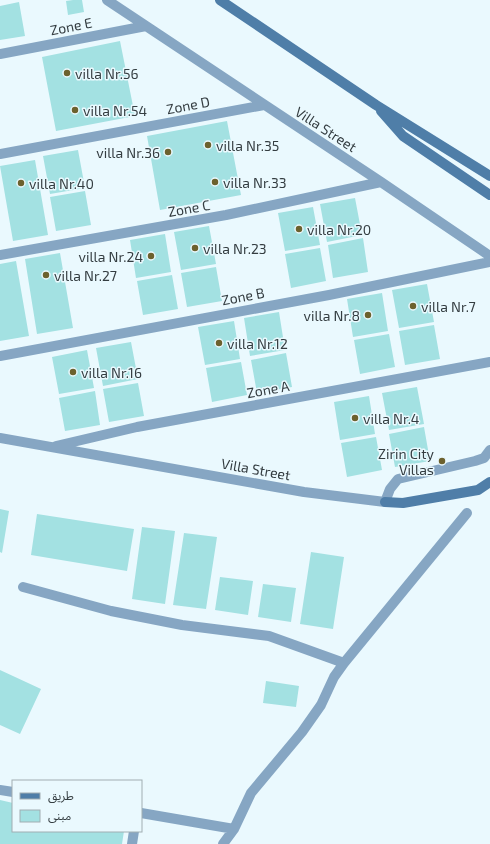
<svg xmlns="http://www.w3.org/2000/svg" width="490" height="844" font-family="'Exo 2','Noto Sans Arabic',sans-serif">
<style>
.building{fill:#a3e1e2}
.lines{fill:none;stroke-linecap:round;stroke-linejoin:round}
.street{stroke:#86a6c3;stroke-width:10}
.secondary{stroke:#4f7ea8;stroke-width:10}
.poi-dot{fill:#6c612e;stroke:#eaf9fe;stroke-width:1.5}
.labels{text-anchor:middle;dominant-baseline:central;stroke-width:3;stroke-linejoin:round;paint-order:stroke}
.street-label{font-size:14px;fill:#343d41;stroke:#eaf9fe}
.poi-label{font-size:14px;fill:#343d41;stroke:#eaf9fe;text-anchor:start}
</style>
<rect width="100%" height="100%" fill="#eaf9fe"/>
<!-- building -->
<path class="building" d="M73,0H82L84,12L68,15L66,1Z
M19,2L25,36L0,40V6Z
M120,41L135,116L56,131L42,57Z
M227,121L241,195L160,210L147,136Z
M78,150L85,188L50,194L43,156Z
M35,160L48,235L13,241L0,166Z
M85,191L91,225L56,231L50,197Z
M355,198L362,235L327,242L320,204Z
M313,207L320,245L285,251L278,213Z
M209,226L216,264L181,270L174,232Z
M165,234L171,272L136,278L130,240Z
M363,238L368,272L333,278L328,245Z
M320,248L326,281L291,288L285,254Z
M60,253L73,328L37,334L25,259Z
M16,261L29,336L0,341V264Z
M216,267L222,301L187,307L181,273Z
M172,275L178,309L143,315L137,281Z
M427,284L434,322L399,328L392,290Z
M382,293L388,331L353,337L347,299Z
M279,312L285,350L250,356L244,318Z
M234,321L240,359L205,365L198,327Z
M434,325L440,359L405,365L399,331Z
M389,334L395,367L360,374L354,340Z
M131,342L138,379L103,386L96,348Z
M87,350L94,388L59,394L52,357Z
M286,353L292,387L257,393L251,360Z
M241,362L247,395L212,402L206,368Z
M138,383L144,416L109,422L103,389Z
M417,387L424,424L389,430L382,393Z
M95,391L100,425L65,431L59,398Z
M369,396L375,434L340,440L334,402Z
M424,427L430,461L395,467L389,434Z
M376,437L382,470L347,477L341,443Z
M0,509L9,511L2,553L0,552Z
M37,514L134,529L127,571L31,555Z
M142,527L175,531L165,604L132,599Z
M184,533L217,537L206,609L173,605Z
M311,552L344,557L333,629L300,624Z
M220,577L253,581L248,615L215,610Z
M263,584L296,588L291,622L258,617Z
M0,670L41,689L20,734L0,725Z
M266,681L299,686L296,707L263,703Z
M0,800L13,803V831H124L122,844H0Z"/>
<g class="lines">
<!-- street -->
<path class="street" d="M107,0L381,182L490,256
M0,54L146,26
M0,154L264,105
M0,255L226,215L381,182
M0,356L329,295L490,262
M0,438L304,492L385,502L390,489L398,479L475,461L484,458L490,450
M56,446L137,427L490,362
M23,587L111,611L182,625L269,636L344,663
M0,790L13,792
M141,813L234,829
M132,844L134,831
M223,844L234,829L251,793L302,732L321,705L334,677L344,663L467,513"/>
<!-- secondary -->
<path class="secondary" d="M220,0L376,105L490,176
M381,111L403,136L490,195
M385,502L403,503L478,490L490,482"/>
</g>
<!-- markers -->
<g class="poi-dot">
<circle cx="67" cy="73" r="4"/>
<circle cx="75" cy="110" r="4"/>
<circle cx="208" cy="145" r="4"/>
<circle cx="168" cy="152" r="4"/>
<circle cx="215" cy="182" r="4"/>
<circle cx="21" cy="183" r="4"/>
<circle cx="299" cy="229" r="4"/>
<circle cx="195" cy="248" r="4"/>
<circle cx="151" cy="256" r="4"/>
<circle cx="46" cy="275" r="4"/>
<circle cx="413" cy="306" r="4"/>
<circle cx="368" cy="315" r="4"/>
<circle cx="219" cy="343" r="4"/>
<circle cx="73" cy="372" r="4"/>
<circle cx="355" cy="418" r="4"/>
<circle cx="442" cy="461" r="4"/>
</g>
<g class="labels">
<!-- street labels -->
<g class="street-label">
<text transform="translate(71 26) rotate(-11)">Zone E</text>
<text transform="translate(188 105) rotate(-11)">Zone D</text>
<text transform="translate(326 129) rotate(33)">Villa Street</text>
<text transform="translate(189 208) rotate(-10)">Zone C</text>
<text transform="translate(243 296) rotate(-11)">Zone B</text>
<text transform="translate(268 389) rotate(-10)">Zone A</text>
<text transform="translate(256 469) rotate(10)">Villa Street</text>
</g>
<!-- poi labels -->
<g class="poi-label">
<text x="75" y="73">villa Nr.56</text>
<text x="83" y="110">villa Nr.54</text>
<text x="216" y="145">villa Nr.35</text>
<text x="160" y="152" text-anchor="end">villa Nr.36</text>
<text x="223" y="182">villa Nr.33</text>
<text x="29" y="183">villa Nr.40</text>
<text x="307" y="229">villa Nr.20</text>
<text x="203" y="248">villa Nr.23</text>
<text x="143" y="256" text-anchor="end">villa Nr.24</text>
<text x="54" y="275">villa Nr.27</text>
<text x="421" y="306">villa Nr.7</text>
<text x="360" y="315" text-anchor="end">villa Nr.8</text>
<text x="227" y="343">villa Nr.12</text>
<text x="81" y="372">villa Nr.16</text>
<text x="363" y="418">villa Nr.4</text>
<text x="434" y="453" text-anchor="end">Zirin City<tspan x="434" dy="16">Villas</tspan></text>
</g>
</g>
<!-- legend -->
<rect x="12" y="780" width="130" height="52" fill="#eaf9fe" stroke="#a1aeb2"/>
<rect x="20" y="793" width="20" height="6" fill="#4f7ea8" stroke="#a1aeb2"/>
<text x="48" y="800" font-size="12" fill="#343d41">طريق</text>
<rect x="20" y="810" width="20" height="12" fill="#a3e1e2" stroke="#a1aeb2"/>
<text x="48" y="820" font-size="12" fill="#343d41">مبنى</text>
</svg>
